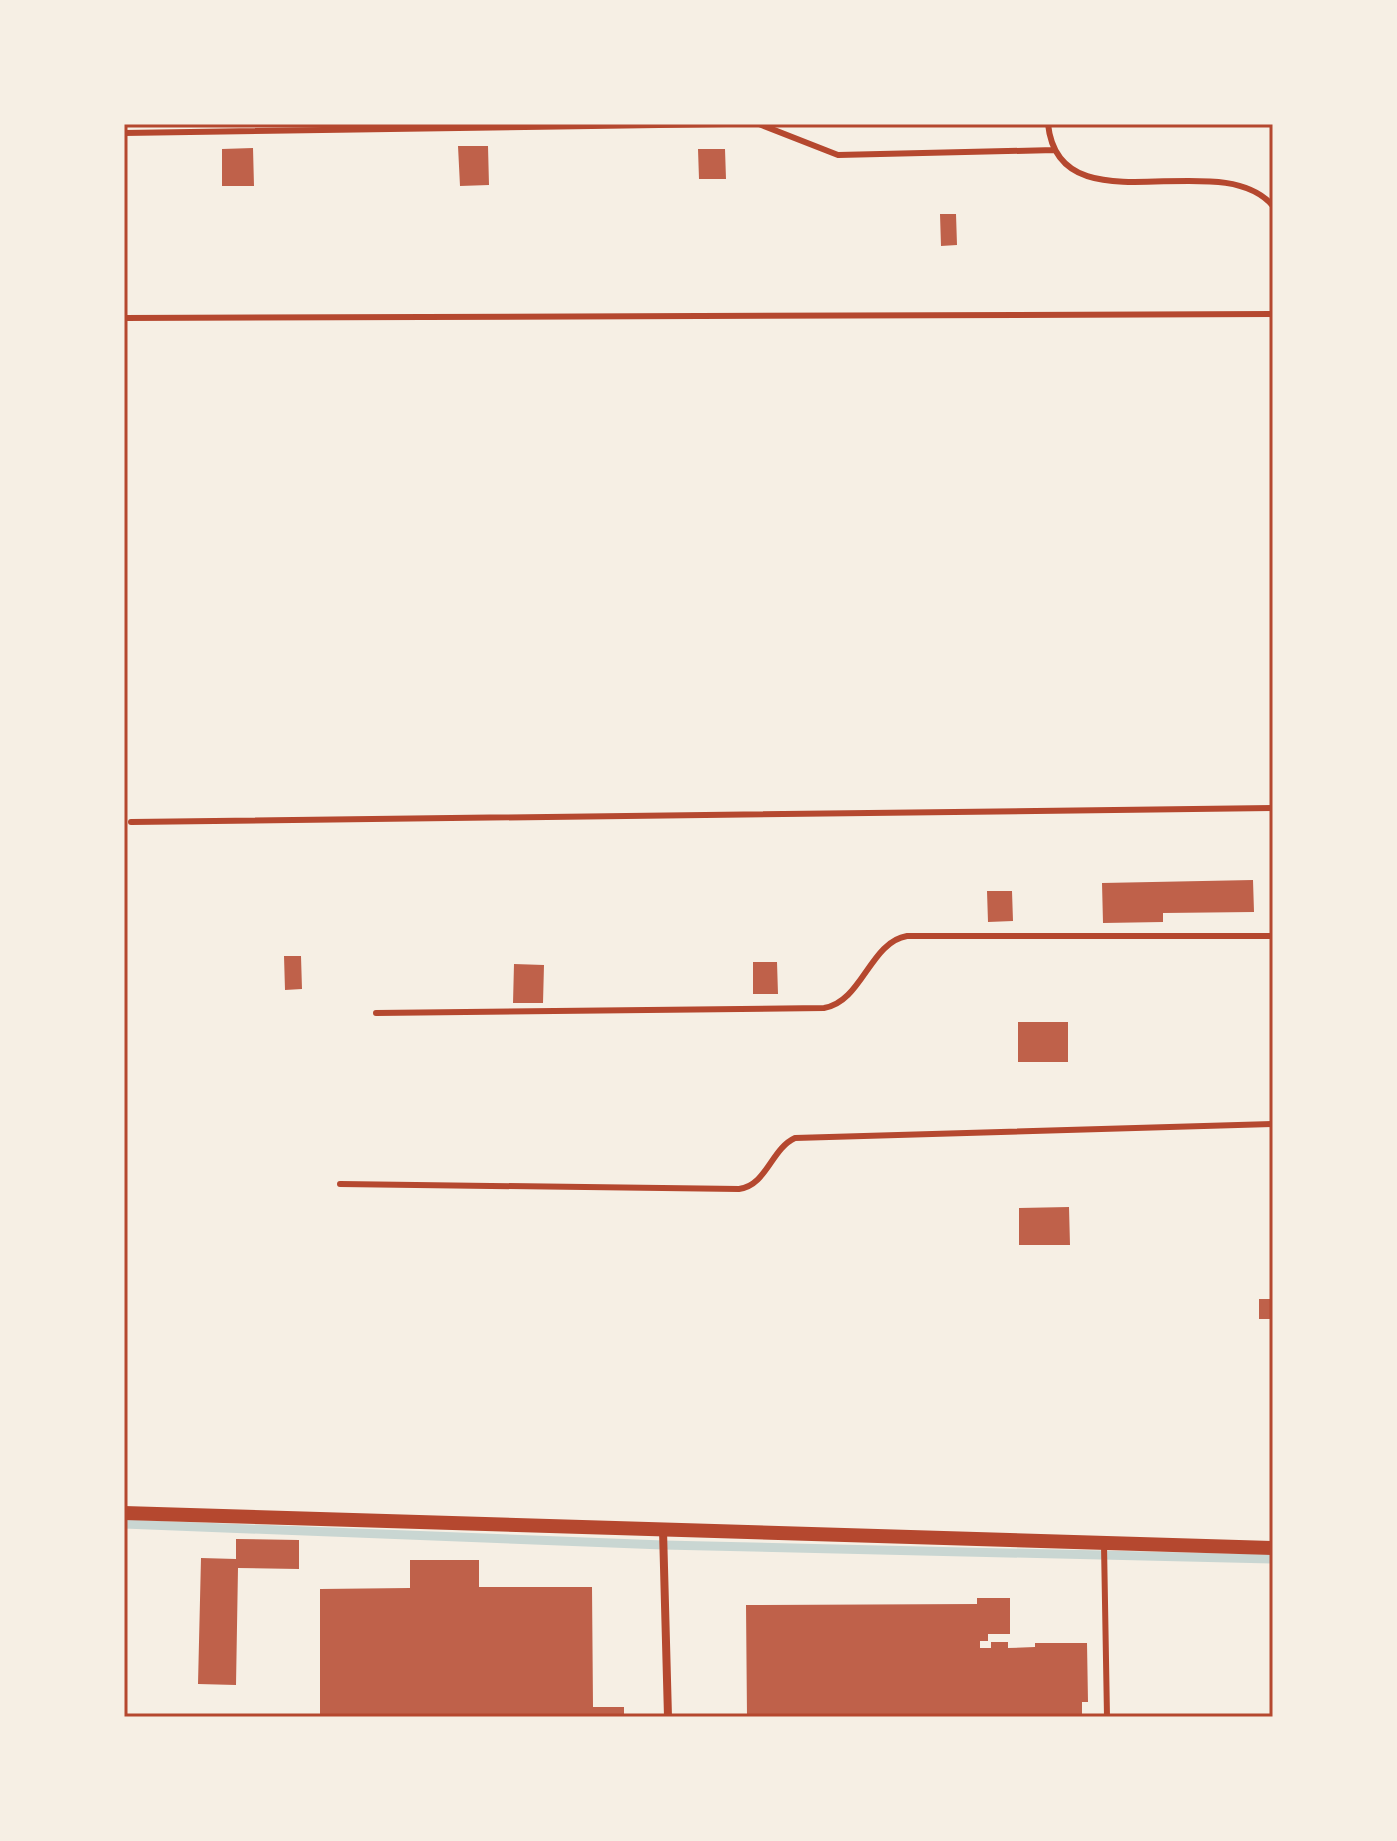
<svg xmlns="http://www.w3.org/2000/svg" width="1397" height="1841" font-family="'Sofia Sans Condensed',sans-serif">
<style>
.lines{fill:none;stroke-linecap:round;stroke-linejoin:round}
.stream{stroke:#c9d6d2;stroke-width:9}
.building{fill:#bf614a}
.service{stroke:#b5482f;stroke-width:6}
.minor{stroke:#b5482f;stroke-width:8}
.tertiary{stroke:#b5482f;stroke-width:14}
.neatline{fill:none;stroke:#b5482f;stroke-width:3}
</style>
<rect width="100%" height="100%" fill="#f6efe4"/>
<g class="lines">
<!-- stream -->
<path class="stream" d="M124,1524L663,1545L1273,1559"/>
</g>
<!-- building -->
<path class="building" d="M458,146H488L489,185L460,186Z
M253,148L254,186H222V149Z
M698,149H725L726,179H699Z
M940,214H956L957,245L941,246Z
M1253,880L1254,912L1163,913V922L1103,923L1102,883Z
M987,891H1012L1013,921L988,922Z
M284,956H301L302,989L285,990Z
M753,962H777L778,994H753Z
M514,964L544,965L543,1003H513Z
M1018,1022H1068V1062H1018Z
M1069,1207L1070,1245H1019V1208Z
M1259,1299H1273V1319H1259Z
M236,1539L299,1540V1569L238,1568L236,1685L198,1684L201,1558L236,1559Z
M410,1560H479V1587H592L593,1707H624V1717H320V1589L410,1588Z
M977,1598H1010V1634H988V1641H980V1648H991V1642H1008V1648L1035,1647V1643H1087L1088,1702H1082V1717H747L746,1605L977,1604Z"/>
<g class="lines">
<!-- service -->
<path class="service" d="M759,124L838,155L1055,150
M1048,124C1059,232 1220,143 1273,206
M124,133L726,124
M124,318L1273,314
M131,822L1273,808
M376,1013L824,1008C862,1002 870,942 907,936H1273
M340,1184L739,1189C767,1185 771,1149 795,1138L1273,1124
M1104,1545L1107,1717"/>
<!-- minor -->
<path class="minor" d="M663,1530L668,1717"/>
<!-- tertiary -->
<path class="tertiary" d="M124,1513L1273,1548"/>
</g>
<!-- border -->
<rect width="1397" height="1841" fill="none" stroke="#f6efe4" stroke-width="252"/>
<rect x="126" y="126" width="1145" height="1589" class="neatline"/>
</svg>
